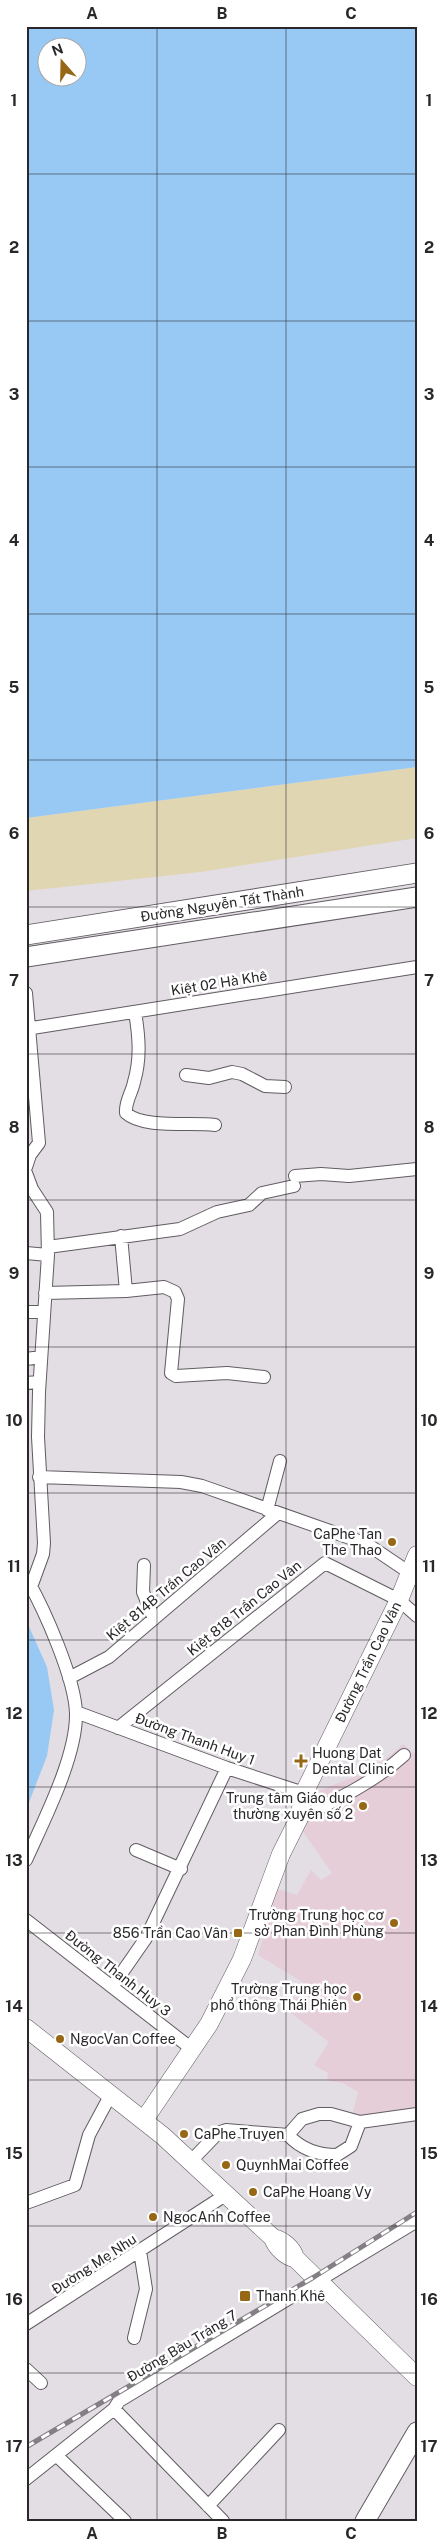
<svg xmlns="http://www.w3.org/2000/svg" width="443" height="2547" font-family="'Public Sans',sans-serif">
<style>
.education{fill:#e6ced8}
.sand{fill:#e0d6b1}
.water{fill:#98c9f5;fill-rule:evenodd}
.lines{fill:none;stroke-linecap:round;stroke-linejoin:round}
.street-casing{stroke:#615c62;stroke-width:14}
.secondary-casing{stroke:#615c62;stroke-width:19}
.primary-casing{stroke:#615c62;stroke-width:21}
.street{stroke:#fff;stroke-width:12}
.secondary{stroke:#fff;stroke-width:18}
.primary{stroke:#fff;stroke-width:19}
.rail-casing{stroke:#837f84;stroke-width:5}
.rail{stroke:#fff;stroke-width:3;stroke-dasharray:9;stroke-linecap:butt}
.grid{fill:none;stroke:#29272a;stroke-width:1;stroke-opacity:0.55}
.poi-dot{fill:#966816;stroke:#fff;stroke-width:2}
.labels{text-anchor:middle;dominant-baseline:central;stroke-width:5;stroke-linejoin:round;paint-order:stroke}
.street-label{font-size:14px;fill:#29272a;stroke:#fff}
.poi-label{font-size:14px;fill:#29272a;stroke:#fff;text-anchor:start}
.neatline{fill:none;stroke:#29272a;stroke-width:2}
.grid-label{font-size:16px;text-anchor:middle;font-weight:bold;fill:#29272a}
</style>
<rect width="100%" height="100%" fill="#e3dde4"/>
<!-- education -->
<path class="education" d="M403,1744L413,1753L417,1751V2105L411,2110L352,2116L358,2092L343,2083L330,2081L327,2079L328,2073L314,2065L329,2042L290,2012L304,1983L258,1955L277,1889L297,1895L311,1870L321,1880L332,1873L299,1826L315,1792L362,1774L391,1755Z"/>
<!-- sand -->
<path class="sand" d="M417,767V838L200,872L26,891V818Z"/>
<!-- water -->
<path class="water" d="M26,26H417V767L26,818ZM48,48H78V78H48Z
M26,1620L47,1667L54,1710L47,1756L26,1810Z"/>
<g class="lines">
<defs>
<path id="street" d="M26,993L39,1143L30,1155L26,1167
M135,1012C139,1036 141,1058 134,1082C132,1093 125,1101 126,1113C143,1129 192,1122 215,1125
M26,1029L417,967
M186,1075L209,1078L232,1072L242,1074L265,1086L285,1087
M26,1173L32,1189L47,1212L48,1255L39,1392L38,1437L44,1543L43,1554L31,1587
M295,1176L321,1174L349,1176L417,1169
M121,1236L126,1291
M48,1247L180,1229L217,1212L249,1205L262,1193L294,1186
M26,1253L48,1255
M45,1293L126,1291L164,1287L175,1292L178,1299L171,1373L176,1376L227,1373L264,1377
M26,1312H43
M26,1359L41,1357
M26,1383L39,1382
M39,1477L181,1482L202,1486L367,1544L410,1573
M267,1510L280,1461
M144,1565L143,1592L154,1619
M69,1678L109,1657L277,1514
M76,1712L227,1768L304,1793
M118,1728L325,1563L399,1600L417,1616
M299,1818C336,1800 373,1783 404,1755
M136,1850L181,1869
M26,1860C44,1820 77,1756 76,1713C75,1679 45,1611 28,1581
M26,1920L192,2049
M112,1987L146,1938L227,1768
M288,2135C301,2149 318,2155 337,2155L351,2146L360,2122
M191,2161L218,2133L226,2130L288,2135L302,2119L319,2114H331L360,2122L417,2114
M26,2203L75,2185L89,2135L111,2094
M26,2324L227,2194
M134,2338L146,2289L140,2251
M26,2369L41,2383
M114,2409L223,2521
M57,2456L125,2521
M26,2479L114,2409L119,2401L417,2221
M208,2506L279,2430"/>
<path id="secondary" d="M26,2028L163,2136L273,2238C276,2247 286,2257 295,2258C293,2249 283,2240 273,2238
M144,2120L209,2024L242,1959L281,1854L299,1818L304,1793L399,1600L417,1555
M295,2258L417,2377"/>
<path id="primary" d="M26,935L417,873
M26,957L417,897
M365,2521L417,2432"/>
</defs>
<!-- street casing -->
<use href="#street" class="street-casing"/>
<!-- secondary casing -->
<use href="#secondary" class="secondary-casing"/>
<!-- primary casing -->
<use href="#primary" class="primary-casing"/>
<!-- street -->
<use href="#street" class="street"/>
<!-- secondary -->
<use href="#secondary" class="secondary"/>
<!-- primary -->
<use href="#primary" class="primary"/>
<defs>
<path id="rail" d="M26,2447L314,2277L417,2212"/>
</defs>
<!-- rail casing -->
<use href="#rail" class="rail-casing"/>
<!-- rail -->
<use href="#rail" class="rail"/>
</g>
<!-- grid -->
<path class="grid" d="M157,26V2521M286,26V2521M26,174H417M26,321H417M26,467H417M26,614H417M26,760H417M26,907H417M26,1054H417M26,1200H417M26,1347H417M26,1493H417M26,1640H417M26,1787H417M26,1933H417M26,2080H417M26,2226H417M26,2373H417"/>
<!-- markers -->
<g class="poi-dot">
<circle cx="392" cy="1542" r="5"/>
<path d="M298.5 1753.5h5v5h5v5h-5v5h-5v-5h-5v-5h5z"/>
<circle cx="363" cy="1806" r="5"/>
<circle cx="394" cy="1923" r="5"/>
<rect x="233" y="1928" width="10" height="10" rx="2.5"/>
<circle cx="357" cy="1997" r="5"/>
<circle cx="60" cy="2039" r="5"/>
<circle cx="184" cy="2134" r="5"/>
<circle cx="226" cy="2165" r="5"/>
<circle cx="253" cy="2192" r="5"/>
<circle cx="153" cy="2217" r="5"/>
<rect x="239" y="2290" width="12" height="12" rx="2.5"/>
</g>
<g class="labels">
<!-- street labels -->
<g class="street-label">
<text transform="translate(222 904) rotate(-9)">Đường Nguyễn Tất Thành</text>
<text transform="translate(219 983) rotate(-9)">Kiệt 02 Hà Khê</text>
<text transform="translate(166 1589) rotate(-40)">Kiệt 814B Trần Cao Vân</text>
<text transform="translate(244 1608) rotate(-39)">Kiệt 818 Trần Cao Vân</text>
<text transform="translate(368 1662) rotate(-64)">Đường Trần Cao Vân</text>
<text transform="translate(195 1739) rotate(20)">Đường Thanh Huy 1</text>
<text transform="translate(118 1973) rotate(38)">Đường Thanh Huy 3</text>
<text transform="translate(94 2264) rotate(-33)">Đường Mẹ Nhu</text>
<text transform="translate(182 2346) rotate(-31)">Đường Bàu Trảng 7</text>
</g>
<!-- poi labels -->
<g class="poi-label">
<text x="382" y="1534" text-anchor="end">CaPhe Tan<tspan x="382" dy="16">The Thao</tspan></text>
<text x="312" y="1753">Huong Dat<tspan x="312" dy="16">Dental Clinic</tspan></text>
<text x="353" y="1798" text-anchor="end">Trung tâm Giáo dục<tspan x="353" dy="16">thường xuyên số 2</tspan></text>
<text x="384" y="1915" text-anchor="end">Trường Trung học cơ<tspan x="384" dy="16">sở Phan Đình Phùng</tspan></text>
<text x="228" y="1933" text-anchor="end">856 Trần Cao Vân</text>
<text x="347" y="1989" text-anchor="end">Trường Trung học<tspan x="347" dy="16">phổ thông Thái Phiên</tspan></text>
<text x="70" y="2039">NgocVan Coffee</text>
<text x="194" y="2134">CaPhe Truyen</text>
<text x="236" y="2165">QuynhMai Coffee</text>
<text x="263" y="2192">CaPhe Hoang Vy</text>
<text x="163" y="2217">NgocAnh Coffee</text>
<text x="256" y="2296">Thanh Khê</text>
</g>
</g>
<!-- border -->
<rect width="443" height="2547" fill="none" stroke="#ffffff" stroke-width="55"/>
<!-- north arrow -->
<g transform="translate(62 62) rotate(340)"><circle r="24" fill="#ffffff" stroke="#a9a9aa"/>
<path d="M0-4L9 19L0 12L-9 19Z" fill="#966816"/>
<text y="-8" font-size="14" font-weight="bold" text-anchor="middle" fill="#29272a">N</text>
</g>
<rect x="28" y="28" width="388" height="2492" class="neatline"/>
<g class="grid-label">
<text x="92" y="19">A</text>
<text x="222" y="19">B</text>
<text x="351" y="19">C</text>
<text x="14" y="106">1</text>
<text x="429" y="106">1</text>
<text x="14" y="253">2</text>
<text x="429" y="253">2</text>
<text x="14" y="400">3</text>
<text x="429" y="400">3</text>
<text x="14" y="546">4</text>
<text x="429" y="546">4</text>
<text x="14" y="693">5</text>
<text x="429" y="693">5</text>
<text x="14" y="839">6</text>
<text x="429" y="839">6</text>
<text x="14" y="986">7</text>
<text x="429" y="986">7</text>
<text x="14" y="1133">8</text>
<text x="429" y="1133">8</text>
<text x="14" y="1279">9</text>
<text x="429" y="1279">9</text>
<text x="14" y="1426">10</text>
<text x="429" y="1426">10</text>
<text x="14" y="1572">11</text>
<text x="429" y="1572">11</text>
<text x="14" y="1719">12</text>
<text x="429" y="1719">12</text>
<text x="14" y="1866">13</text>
<text x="429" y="1866">13</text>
<text x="14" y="2012">14</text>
<text x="429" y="2012">14</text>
<text x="14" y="2159">15</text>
<text x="429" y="2159">15</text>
<text x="14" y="2305">16</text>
<text x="429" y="2305">16</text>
<text x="14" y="2452">17</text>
<text x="429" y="2452">17</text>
<text x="92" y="2539">A</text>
<text x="222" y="2539">B</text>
<text x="351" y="2539">C</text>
</g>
</svg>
